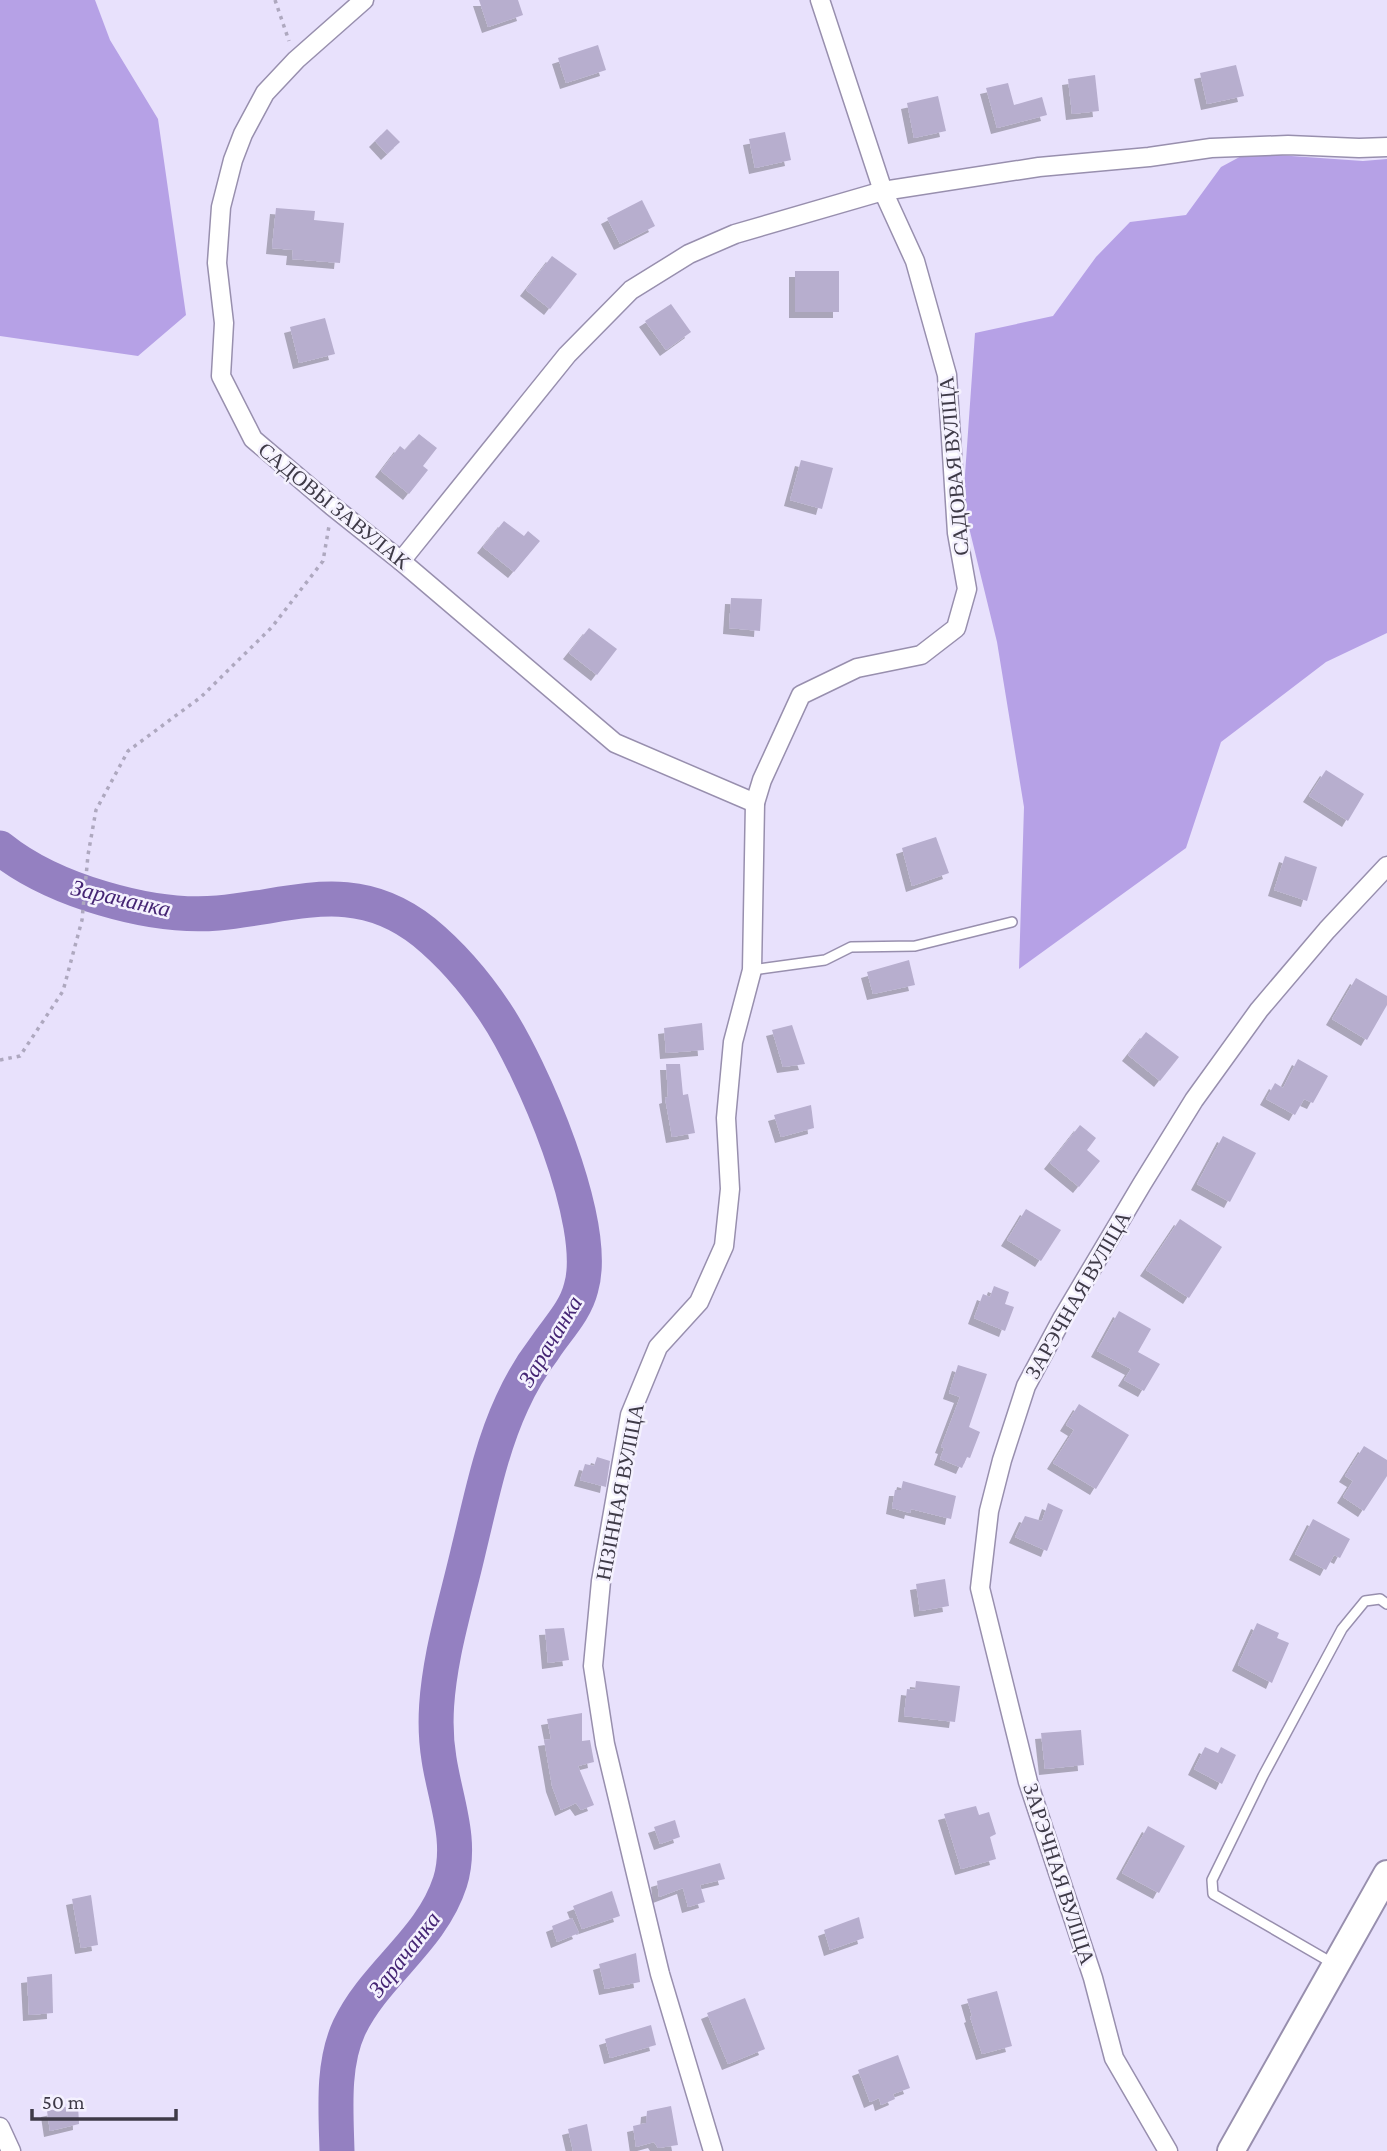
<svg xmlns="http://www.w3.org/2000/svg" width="1387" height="2151" viewBox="0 0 1387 2151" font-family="'Crimson Pro',serif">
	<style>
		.forest { fill: #b6a1e6 }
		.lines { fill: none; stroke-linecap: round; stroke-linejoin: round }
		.river { stroke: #9480c1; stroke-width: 35 }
		.building { fill: #b7aece; filter: url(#shadow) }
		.lane-casing { stroke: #988fae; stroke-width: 12 }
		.street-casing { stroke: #988fae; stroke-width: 21 }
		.secondary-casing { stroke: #988fae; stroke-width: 30 }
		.path { stroke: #aea8bf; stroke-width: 3.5; stroke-dasharray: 3.5 5; stroke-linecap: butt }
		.lane { stroke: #fff; stroke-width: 9 }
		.street { stroke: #fff; stroke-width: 18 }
		.secondary { stroke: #fff; stroke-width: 26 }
		.labels { text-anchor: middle; stroke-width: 5; stroke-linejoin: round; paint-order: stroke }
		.street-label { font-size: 21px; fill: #3e3a47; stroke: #f4f1fe }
		.water-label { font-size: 23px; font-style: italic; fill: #452574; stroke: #f4f1fe }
	</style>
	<defs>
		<filter id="shadow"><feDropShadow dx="-6" dy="6" stdDeviation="0" flood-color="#0004"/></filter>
	</defs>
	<rect width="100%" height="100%" fill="#e8e1fc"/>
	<g class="forest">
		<polygon points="0,0 95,0 110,40 158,119 186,315 138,356 0,336"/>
		<polygon points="1247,153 1363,161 1387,159 1387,633 1326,662 1221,742 1186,848 1019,969 1024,807 997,642 963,503 975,333 1053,316 1096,257 1130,222 1186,215 1221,167"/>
	</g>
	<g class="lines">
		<path class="river" d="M0,848C52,890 151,919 218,913C295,906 355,877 424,932C452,955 475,982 495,1012C532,1067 600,1224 581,1288C575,1312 557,1329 544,1349C531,1366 521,1383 512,1403C491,1448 481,1499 469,1548C461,1583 451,1617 444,1652C437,1688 433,1723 439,1759C445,1799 463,1841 450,1882C431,1941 375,1973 349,2028C332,2065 336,2111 337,2151"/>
	</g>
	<g class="building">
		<polygon points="479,0 518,0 523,15 488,27"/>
		<polygon points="598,45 606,70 566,83 558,58"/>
		<polygon points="1236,65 1244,96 1207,104 1200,73"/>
		<polygon points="1095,75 1099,111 1072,114 1068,79"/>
		<polygon points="1008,83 1014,105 1042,97 1047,115 997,128 986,88"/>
		<polygon points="938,96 946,131 914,138 907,103"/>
		<polygon points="387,129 400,142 387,154 375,141"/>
		<polygon points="785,132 791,160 755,168 749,139"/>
		<polygon points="642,200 655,226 620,244 607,218"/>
		<polygon points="276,208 315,211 314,220 344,223 340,263 292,259 293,250 272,248"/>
		<polygon points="552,256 577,274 550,309 526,290"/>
		<rect x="795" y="271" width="44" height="41"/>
		<polygon points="671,304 691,332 666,350 645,321"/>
		<polygon points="325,318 335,354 299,363 290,327"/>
		<polygon points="419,434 437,448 423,466 428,470 409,494 381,471 400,446 405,450"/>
		<polygon points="801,460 833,468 822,509 790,500"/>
		<polygon points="504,521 524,536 528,531 540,541 514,572 483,547"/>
		<polygon points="731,598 762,599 760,631 729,628"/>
		<polygon points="589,628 617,649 597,675 569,653"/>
		<polygon points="1326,770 1364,794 1348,821 1309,796"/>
		<polygon points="936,837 949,873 912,886 902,848"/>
		<polygon points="1285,856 1317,867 1307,901 1274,890"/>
		<polygon points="909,960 915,985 873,994 867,972"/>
		<polygon points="1356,978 1387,996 1387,1005 1367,1040 1332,1019"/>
		<polygon points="702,1023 704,1050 666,1053 664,1028"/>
		<polygon points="792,1025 805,1064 783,1067 772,1030"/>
		<polygon points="1146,1032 1179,1057 1160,1081 1128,1055"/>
		<polygon points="1298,1059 1328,1076 1313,1103 1304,1099 1295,1115 1266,1099 1275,1083 1283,1088"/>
		<polygon points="666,1064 680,1064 683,1095 688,1094 695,1133 672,1137 665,1098 668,1097"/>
		<polygon points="811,1105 814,1128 781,1137 774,1115"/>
		<polygon points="1080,1125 1096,1138 1087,1150 1100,1161 1079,1187 1050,1163"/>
		<polygon points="1223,1136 1256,1153 1230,1202 1197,1184"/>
		<polygon points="1026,1209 1061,1230 1041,1261 1007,1240"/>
		<polygon points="1180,1219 1222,1247 1189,1298 1146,1270"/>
		<polygon points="994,1286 1009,1292 1005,1304 1014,1307 1005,1331 974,1318 983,1294 990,1297"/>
		<polygon points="1119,1311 1151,1329 1138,1352 1160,1364 1144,1391 1124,1380 1131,1369 1097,1351"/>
		<polygon points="958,1365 987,1374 969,1427 980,1432 970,1458 967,1457 962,1468 940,1459 944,1448 941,1447 960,1397 949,1393"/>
		<polygon points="1079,1404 1129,1435 1096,1489 1053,1463 1074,1430 1066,1425"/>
		<polygon points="1364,1446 1387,1460 1387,1476 1364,1511 1343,1497 1353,1481 1345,1476"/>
		<polygon points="597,1457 610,1461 606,1487 580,1480 585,1464 594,1466"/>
		<polygon points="903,1481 956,1496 951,1519 911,1509 910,1513 892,1508 895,1490 901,1490"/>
		<polygon points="1048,1503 1063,1510 1047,1551 1015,1537 1025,1516 1042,1521"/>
		<polygon points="1313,1519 1350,1539 1340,1558 1334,1555 1326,1570 1295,1554"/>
		<polygon points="945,1579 949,1606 920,1611 916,1584"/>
		<polygon points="1257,1623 1279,1633 1277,1638 1289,1643 1272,1683 1238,1665"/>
		<polygon points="564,1628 569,1660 548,1663 545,1629"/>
		<polygon points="916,1681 960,1686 955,1722 904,1716 907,1689 915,1690"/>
		<polygon points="582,1713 582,1741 590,1740 594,1762 578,1766 594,1805 581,1810 576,1803 561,1810 552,1786 544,1740 551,1739 547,1719"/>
		<polygon points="1081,1730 1084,1765 1045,1769 1041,1733"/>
		<polygon points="1205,1747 1218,1753 1221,1747 1236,1755 1222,1784 1194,1769"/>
		<polygon points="976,1806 979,1815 989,1812 996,1834 990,1837 996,1859 961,1869 944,1814"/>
		<polygon points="675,1820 680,1837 660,1844 654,1827"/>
		<polygon points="1148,1826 1185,1846 1159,1893 1122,1873"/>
		<polygon points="720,1863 725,1879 700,1885 705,1902 688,1907 683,1888 659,1897 657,1881"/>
		<polygon points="612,1891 620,1916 582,1929 573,1906"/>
		<polygon points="91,1895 98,1945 81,1948 72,1899"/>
		<polygon points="859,1917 864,1938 830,1950 824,1930"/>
		<polygon points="572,1918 579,1933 557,1942 552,1926"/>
		<polygon points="636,1953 640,1982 605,1989 599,1964"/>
		<polygon points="52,1974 53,2013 29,2015 27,1977"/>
		<polygon points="997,1991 1012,2046 982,2054 970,2017 972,2016 967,1999"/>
		<polygon points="745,1998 765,2049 728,2064 707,2013"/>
		<polygon points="651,2025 656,2045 610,2058 605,2039"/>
		<polygon points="898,2055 910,2088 893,2094 895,2099 881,2105 879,2098 870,2102 858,2070"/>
		<polygon points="78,2104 79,2124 50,2131 47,2111"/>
		<polygon points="671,2106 678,2145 658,2148 654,2142 636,2147 633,2126 646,2123 647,2111"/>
		<polygon points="587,2124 592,2151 573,2151 568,2129"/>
	</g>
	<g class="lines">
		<g class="lane-casing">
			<g id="lane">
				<polyline points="752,970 825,960 851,947 915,946 1012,922"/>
				<polyline points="1334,1964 1213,1894 1212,1880 1263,1776 1342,1629 1365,1601 1380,1599 1387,1604"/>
			</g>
		</g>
		<g class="street-casing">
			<g id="street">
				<polyline points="364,0 296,60 265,93 243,134 233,160 221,207 217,263 224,323 221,376 253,439 332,506 401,561 615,743 755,803"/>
				<polyline points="401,561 567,355 631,290 689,254 735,234 883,191 1039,167 1149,157 1211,148 1288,145 1359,148 1387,147"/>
				<polyline points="0,2127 11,2151"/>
				<polyline points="713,2151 660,1974 605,1744 593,1666 601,1581 630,1415 658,1347 699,1302 724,1246 730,1189 726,1118 733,1042 752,970 755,803 762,780 801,695 857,668 921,655 956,628 967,589 957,533 947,375 915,261 883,191 820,0"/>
				<polyline points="1168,2151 1114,2058 1093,1978 1028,1782 980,1588 989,1511 1002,1460 1026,1386 1063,1317 1142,1184 1194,1100 1259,1010 1327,930 1387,866"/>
			</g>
		</g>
		<g class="secondary-casing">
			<polyline id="secondary" points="1231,2151 1387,1874"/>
		</g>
		<g class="path">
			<polyline points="275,0 289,41"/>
			<polyline points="0,1060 20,1056 63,991 82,920 88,855 96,810 128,751 201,697 272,627 323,561 329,526"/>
		</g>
		<use href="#lane" class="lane"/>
		<use href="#street" class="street"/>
		<use href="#secondary" class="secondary"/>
	</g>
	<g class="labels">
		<g class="street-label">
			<text transform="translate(954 466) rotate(-95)" y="7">САДОВАЯ ВУЛІЦА</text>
			<text transform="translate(334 506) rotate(39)" y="7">САДОВЫ ЗАВУЛАК</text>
			<text transform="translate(1078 1295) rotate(-60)" y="7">ЗАРЭЧНАЯ ВУЛІЦА</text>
			<text transform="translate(620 1492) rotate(-79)" y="7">НІЗІННАЯ ВУЛІЦА</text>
			<text transform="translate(1059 1874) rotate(72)" y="7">ЗАРЭЧНАЯ ВУЛІЦА</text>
		</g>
		<g class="water-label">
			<text transform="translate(121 898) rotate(13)" y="8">Зарачанка</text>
			<text transform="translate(550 1341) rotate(-59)" y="8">Зарачанка</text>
			<text transform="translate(404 1954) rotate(-52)" y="8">Зарачанка</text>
		</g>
	</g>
	<path d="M32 2109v10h144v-10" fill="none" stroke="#3e3a47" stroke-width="3.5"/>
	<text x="42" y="2109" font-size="21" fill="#3e3a47" stroke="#f4f1fe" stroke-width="5" paint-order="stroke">50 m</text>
</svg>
